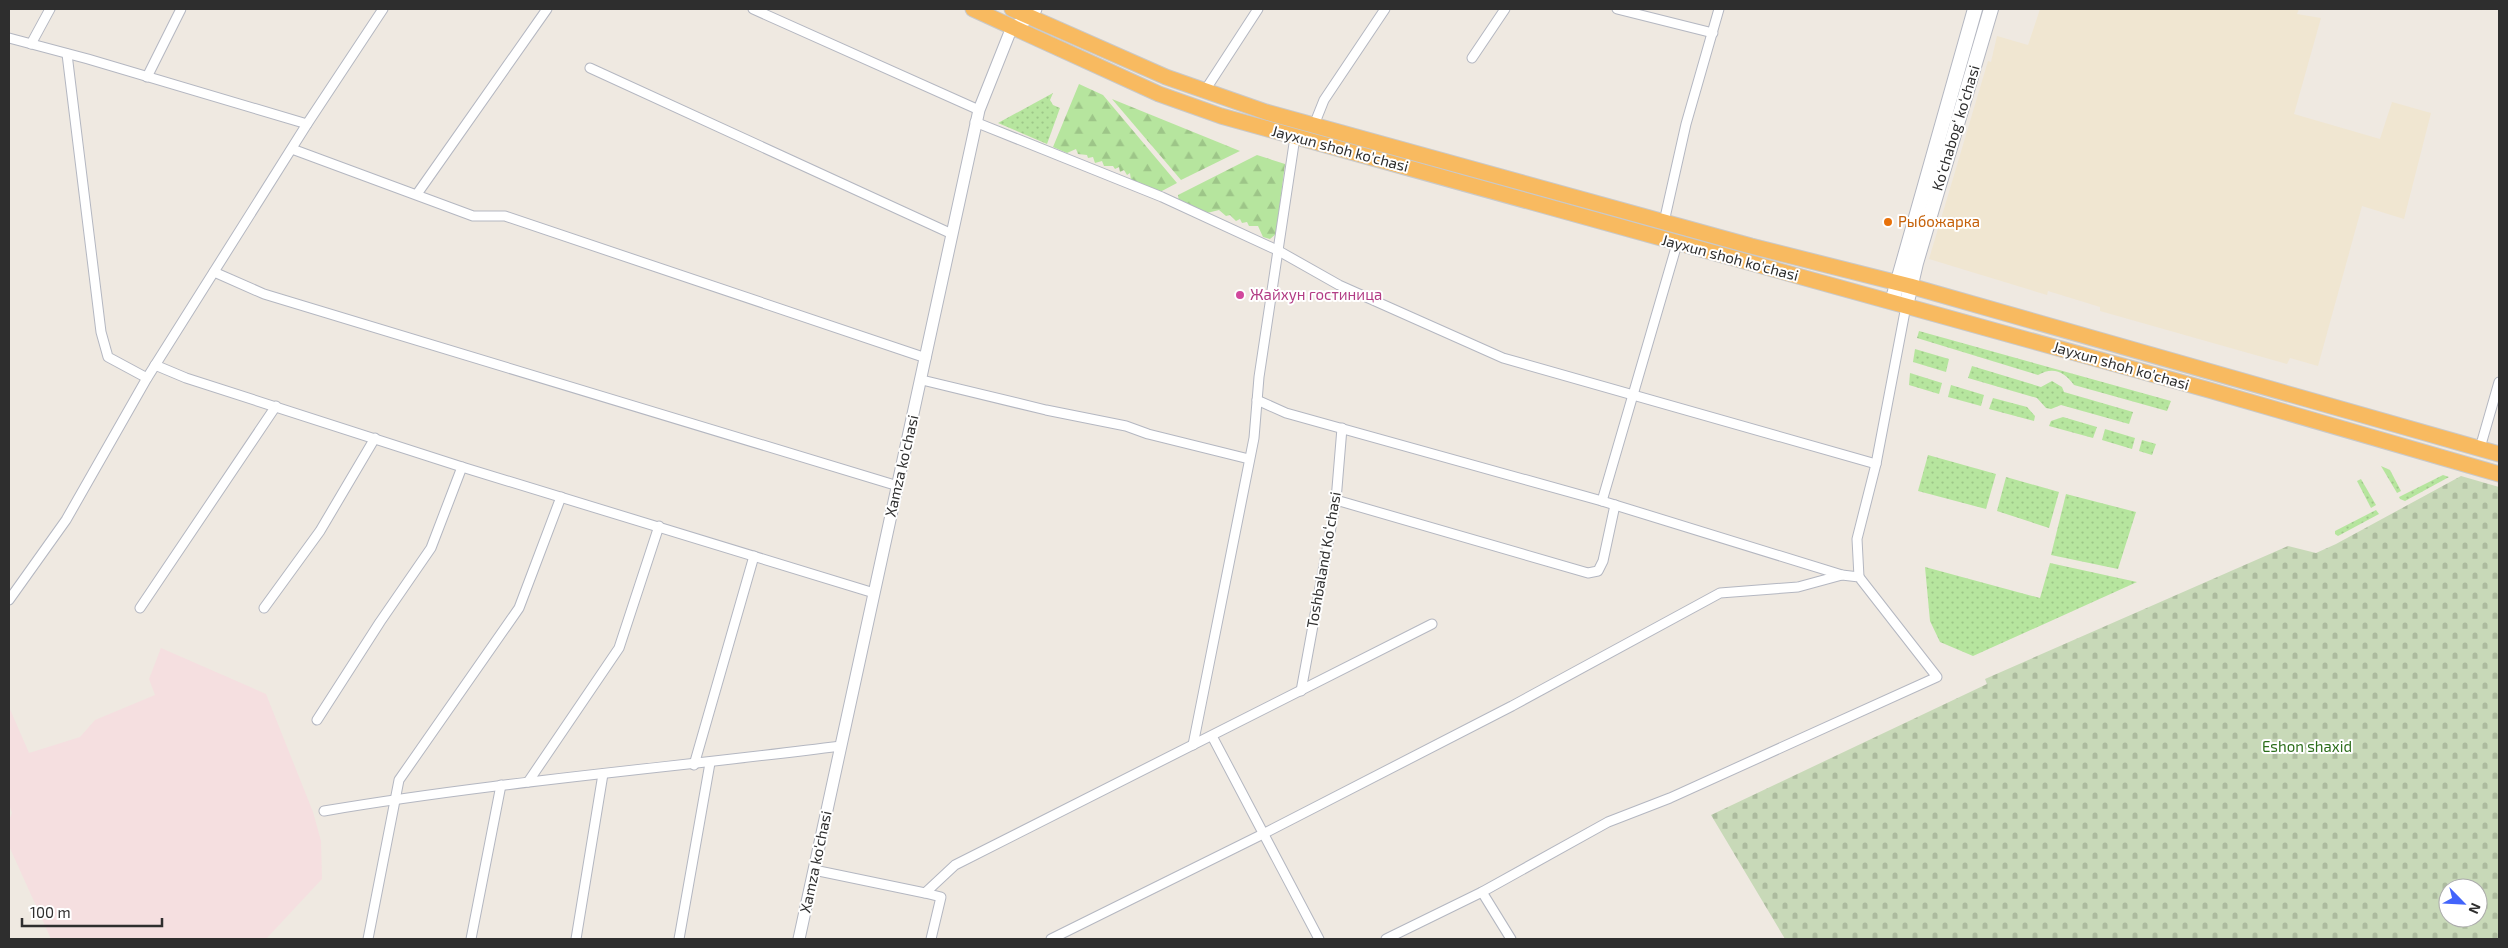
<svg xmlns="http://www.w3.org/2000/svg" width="2508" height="948" viewBox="0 0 2508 948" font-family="'Exo 2',sans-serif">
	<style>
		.education { fill: #f0e6d1 }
		.medical { fill: #f5dfe0 }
		.grass { fill: url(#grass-dots) }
		.forest { fill: url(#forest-firs) }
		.cemetery { fill: url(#cemetery-stones); fill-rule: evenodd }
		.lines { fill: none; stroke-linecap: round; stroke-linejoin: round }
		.minor-casing { stroke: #b4b7c1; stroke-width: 11 }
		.tertiary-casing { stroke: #b4b7c1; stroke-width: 13 }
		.secondary-casing { stroke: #b4b7c1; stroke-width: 16 }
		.trunk-casing { stroke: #c9c9c9; stroke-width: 17 }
		.minor { stroke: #fff; stroke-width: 9 }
		.tertiary { stroke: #fff; stroke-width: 11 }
		.secondary { stroke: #fff; stroke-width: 14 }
		.trunk { stroke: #f8ba60; stroke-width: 15 }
		.food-dot { fill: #e8710a; stroke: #fff; stroke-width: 2 }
		.hotel-dot { fill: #d1479c; stroke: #fff; stroke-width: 2 }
		.labels { text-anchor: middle; stroke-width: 4; stroke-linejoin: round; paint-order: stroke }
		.street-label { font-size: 15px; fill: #2e2e2e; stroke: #fff }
		.food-label { font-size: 15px; fill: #c56008; stroke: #fff; text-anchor: start }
		.hotel-label { font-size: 15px; fill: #b23c85; stroke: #fff; text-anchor: start }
		.park-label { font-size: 15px; fill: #2c6e1b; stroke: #fff }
	</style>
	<defs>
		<pattern id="grass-dots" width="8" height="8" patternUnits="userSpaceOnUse" patternTransform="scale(1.25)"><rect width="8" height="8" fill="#b6e59e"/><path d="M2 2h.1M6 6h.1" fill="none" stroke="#9dc588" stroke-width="1.8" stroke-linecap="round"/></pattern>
		<pattern id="forest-firs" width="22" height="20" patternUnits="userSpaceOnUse" patternTransform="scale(1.25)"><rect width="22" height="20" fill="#b6e59e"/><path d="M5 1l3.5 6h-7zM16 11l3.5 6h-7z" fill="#9dc588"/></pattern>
		<pattern id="cemetery-stones" width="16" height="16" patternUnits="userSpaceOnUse" patternTransform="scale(1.25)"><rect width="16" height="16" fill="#c8d9b8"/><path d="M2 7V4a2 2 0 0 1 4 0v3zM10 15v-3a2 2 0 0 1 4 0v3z" fill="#acbb9e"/></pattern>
	</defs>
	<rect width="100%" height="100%" fill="#efe9e1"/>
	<polygon class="education" points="2040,9 2299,9 2297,14 2321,18 2294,114 2380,139 2392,102 2431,113 2404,219 2362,206 2318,366 2290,358 2287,364 2100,311 2100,307 2048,291 2047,295 1929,259 1988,61 1991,62 1997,36 2028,45"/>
	<polygon class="medical" points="161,648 266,694 313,812 321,841 322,879 266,939 51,939 9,846 9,820 12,813 9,804 9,707 29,753 80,737 95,720 155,695 149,679"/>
	<g class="grass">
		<polygon points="1053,93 1050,100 1053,105 1060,108 1047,144 998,123"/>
		<path d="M1919,331L2171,401L2167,411L2074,385C2065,372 2053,366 2038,375L1917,338Z"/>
		<polygon points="1915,349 1949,359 1946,372 1913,362"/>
		<polygon points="1972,366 2041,387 2052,381 2062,387 2064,392 2133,412 2129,424 2061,405 2051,409 2046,408 2037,398 1968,378"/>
		<polygon points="1910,373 1942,383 1939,394 1909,385"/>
		<polygon points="1951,385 1984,395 1981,406 1948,397"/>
		<polygon points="1993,398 2027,407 2035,416 2034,421 1989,409"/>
		<polygon points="2063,417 2097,427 2093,438 2049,426 2051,421"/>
		<polygon points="2105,429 2135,438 2132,449 2102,440"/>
		<polygon points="2142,440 2156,444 2152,455 2139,451"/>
		<polygon points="1928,455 1996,474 1986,509 1918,491"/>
		<polygon points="2381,466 2390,470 2401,491 2397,493"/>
		<polygon points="2443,475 2449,477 2405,501 2400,499 2399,497"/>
		<polygon points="2006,477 2059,492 2049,528 1997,511"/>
		<polygon points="2361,479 2376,505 2371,508 2357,481"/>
		<polygon points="2066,494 2136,512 2118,569 2051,555"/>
		<polygon points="2376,510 2379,514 2338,536 2335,534 2335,531"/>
		<polygon points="2050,563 2137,582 1973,656 1940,642 1930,621 1925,567 2040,598"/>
	</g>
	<g class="forest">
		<polygon points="1079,84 1103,95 1177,183 1160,192 1131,180 1130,173 1127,175 1124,170 1120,172 1119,167 1115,169 1113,166 1104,166 1102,161 1095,163 1093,157 1088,158 1087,155 1078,154 1076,149 1067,153 1053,147"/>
		<polygon points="1112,99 1240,151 1181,180"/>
		<polygon points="1257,155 1285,164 1276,234 1270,239 1263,237 1258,226 1249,226 1247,222 1242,223 1240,219 1236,221 1230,215 1226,216 1219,210 1207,213 1179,202 1178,195"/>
	</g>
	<path class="cemetery" d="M2461,476L2499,487V939H1785L1711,815L1987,684L1985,679L2288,546L2316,553L2336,544ZM2448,888H2478V918H2448Z"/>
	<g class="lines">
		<g class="minor-casing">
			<g id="minor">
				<polyline points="753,9 979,110"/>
				<polyline points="1617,9 1713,33"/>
				<polyline points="9,38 88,59 307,124"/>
				<polyline points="31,44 50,9"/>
				<polyline points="67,54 101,332 108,357 147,378"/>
				<polyline points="1472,58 1505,9"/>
				<polyline points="590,68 952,234"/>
				<polyline points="147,77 181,9"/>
				<polyline points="1204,92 1258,9"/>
				<polyline points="975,122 1162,197 1277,250 1339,285 1503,358 1876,464"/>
				<polyline points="1314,125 1324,100 1385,9"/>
				<polyline points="292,149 473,216 505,216 926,358"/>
				<polyline points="417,194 547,9"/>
				<polyline points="1664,222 1686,124 1719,9"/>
				<polyline points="214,272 264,294 898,486"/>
				<polyline points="155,365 186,378 462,467 874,593"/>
				<polyline points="922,380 1046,410 1126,426 1148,434 1249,459"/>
				<polyline points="1257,400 1286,413 1602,501 1842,575 1859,577 1937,677 1670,798 1608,822 1482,892 1386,939"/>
				<polyline points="2480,448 2499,382"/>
				<polyline points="1336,500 1588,573 1598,571 1603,561 1615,505"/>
				<polyline points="1602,501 1677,244"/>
				<polyline points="1859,577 1857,539 1876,464 1906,306"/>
				<polyline points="9,600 66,520 147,378 307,124 383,9"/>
				<polyline points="140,608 276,406"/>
				<polyline points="264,608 320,531 375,438"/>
				<polyline points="1301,691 1336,500 1342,428"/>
				<polyline points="317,720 380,622 431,548 462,467"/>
				<polyline points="1212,736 1319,939"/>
				<polyline points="1193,745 1254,438 1259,377 1295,137"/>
				<polyline points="694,765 754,556"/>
				<polyline points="528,782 619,648 659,526"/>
				<path d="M324,811C495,782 669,768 841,746"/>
				<polyline points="814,870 925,893 955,865 1432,624"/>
				<polyline points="1482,892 1511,939"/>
				<polyline points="925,893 941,897 931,939"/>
				<polyline points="368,939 399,780 519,608 561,497"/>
				<polyline points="471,939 501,785"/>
				<polyline points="576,939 603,774"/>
				<polyline points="679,939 710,763"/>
				<polyline points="1051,939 1263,834 1512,706 1720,593 1798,587 1842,575"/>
			</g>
		</g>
		<g class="tertiary-casing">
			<polyline id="tertiary" points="799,939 979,110 1012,27 1031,18 1036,9"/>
		</g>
		<g class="secondary-casing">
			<g id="secondary">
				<polyline points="1892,302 1975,9"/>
				<polyline points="1906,306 1916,263 1991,9"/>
			</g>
		</g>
		<g class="trunk-casing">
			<g id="trunk">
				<polyline points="973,9 1159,94 1221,116 2209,390 2499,474"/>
				<polyline points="1012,9 1166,77 1266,112 1751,246 1910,286 2499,454"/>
			</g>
		</g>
		<use href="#minor" class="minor"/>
		<use href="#tertiary" class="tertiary"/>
		<use href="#secondary" class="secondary"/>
		<use href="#trunk" class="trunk"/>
	</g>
	<circle class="food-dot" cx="1888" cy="222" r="5"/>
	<circle class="hotel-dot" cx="1240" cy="295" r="5"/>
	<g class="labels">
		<g class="street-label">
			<text transform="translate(1956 128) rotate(-73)" y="5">Ko‘chabog‘ ko‘chasi</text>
			<text transform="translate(1340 149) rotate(15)" y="5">Jayxun shoh ko'chasi</text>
			<text transform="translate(1730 258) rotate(15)" y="5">Jayxun shoh ko'chasi</text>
			<text transform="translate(2121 366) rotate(16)" y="5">Jayxun shoh ko'chasi</text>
			<text transform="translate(902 466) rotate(-77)" y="5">Xamza ko'chasi</text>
			<text transform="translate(1324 560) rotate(-80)" y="5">Toshbaland Koʻchasi</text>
			<text transform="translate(816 862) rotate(-78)" y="5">Xamza ko'chasi</text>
		</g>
		<g class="food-label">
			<text x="1898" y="227">Рыбожарка</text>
		</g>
		<g class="hotel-label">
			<text x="1250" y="300">Жайхун гостиница</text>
		</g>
		<g class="park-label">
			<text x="2307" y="752">Eshon shaxid</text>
		</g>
	</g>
	<rect width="2508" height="948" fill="none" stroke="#2e2e2e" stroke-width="20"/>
	<g transform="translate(2463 903) rotate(114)"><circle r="24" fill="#ffffff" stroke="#ababab"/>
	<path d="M0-4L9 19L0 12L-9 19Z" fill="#4264fb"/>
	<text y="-8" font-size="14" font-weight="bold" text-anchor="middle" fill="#2e2e2e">N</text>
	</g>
	<path d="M22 918v8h140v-8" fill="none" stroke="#2e2e2e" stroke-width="2.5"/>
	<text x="30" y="918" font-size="15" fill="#2e2e2e" stroke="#ffffff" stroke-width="4" paint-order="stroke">100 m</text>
</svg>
